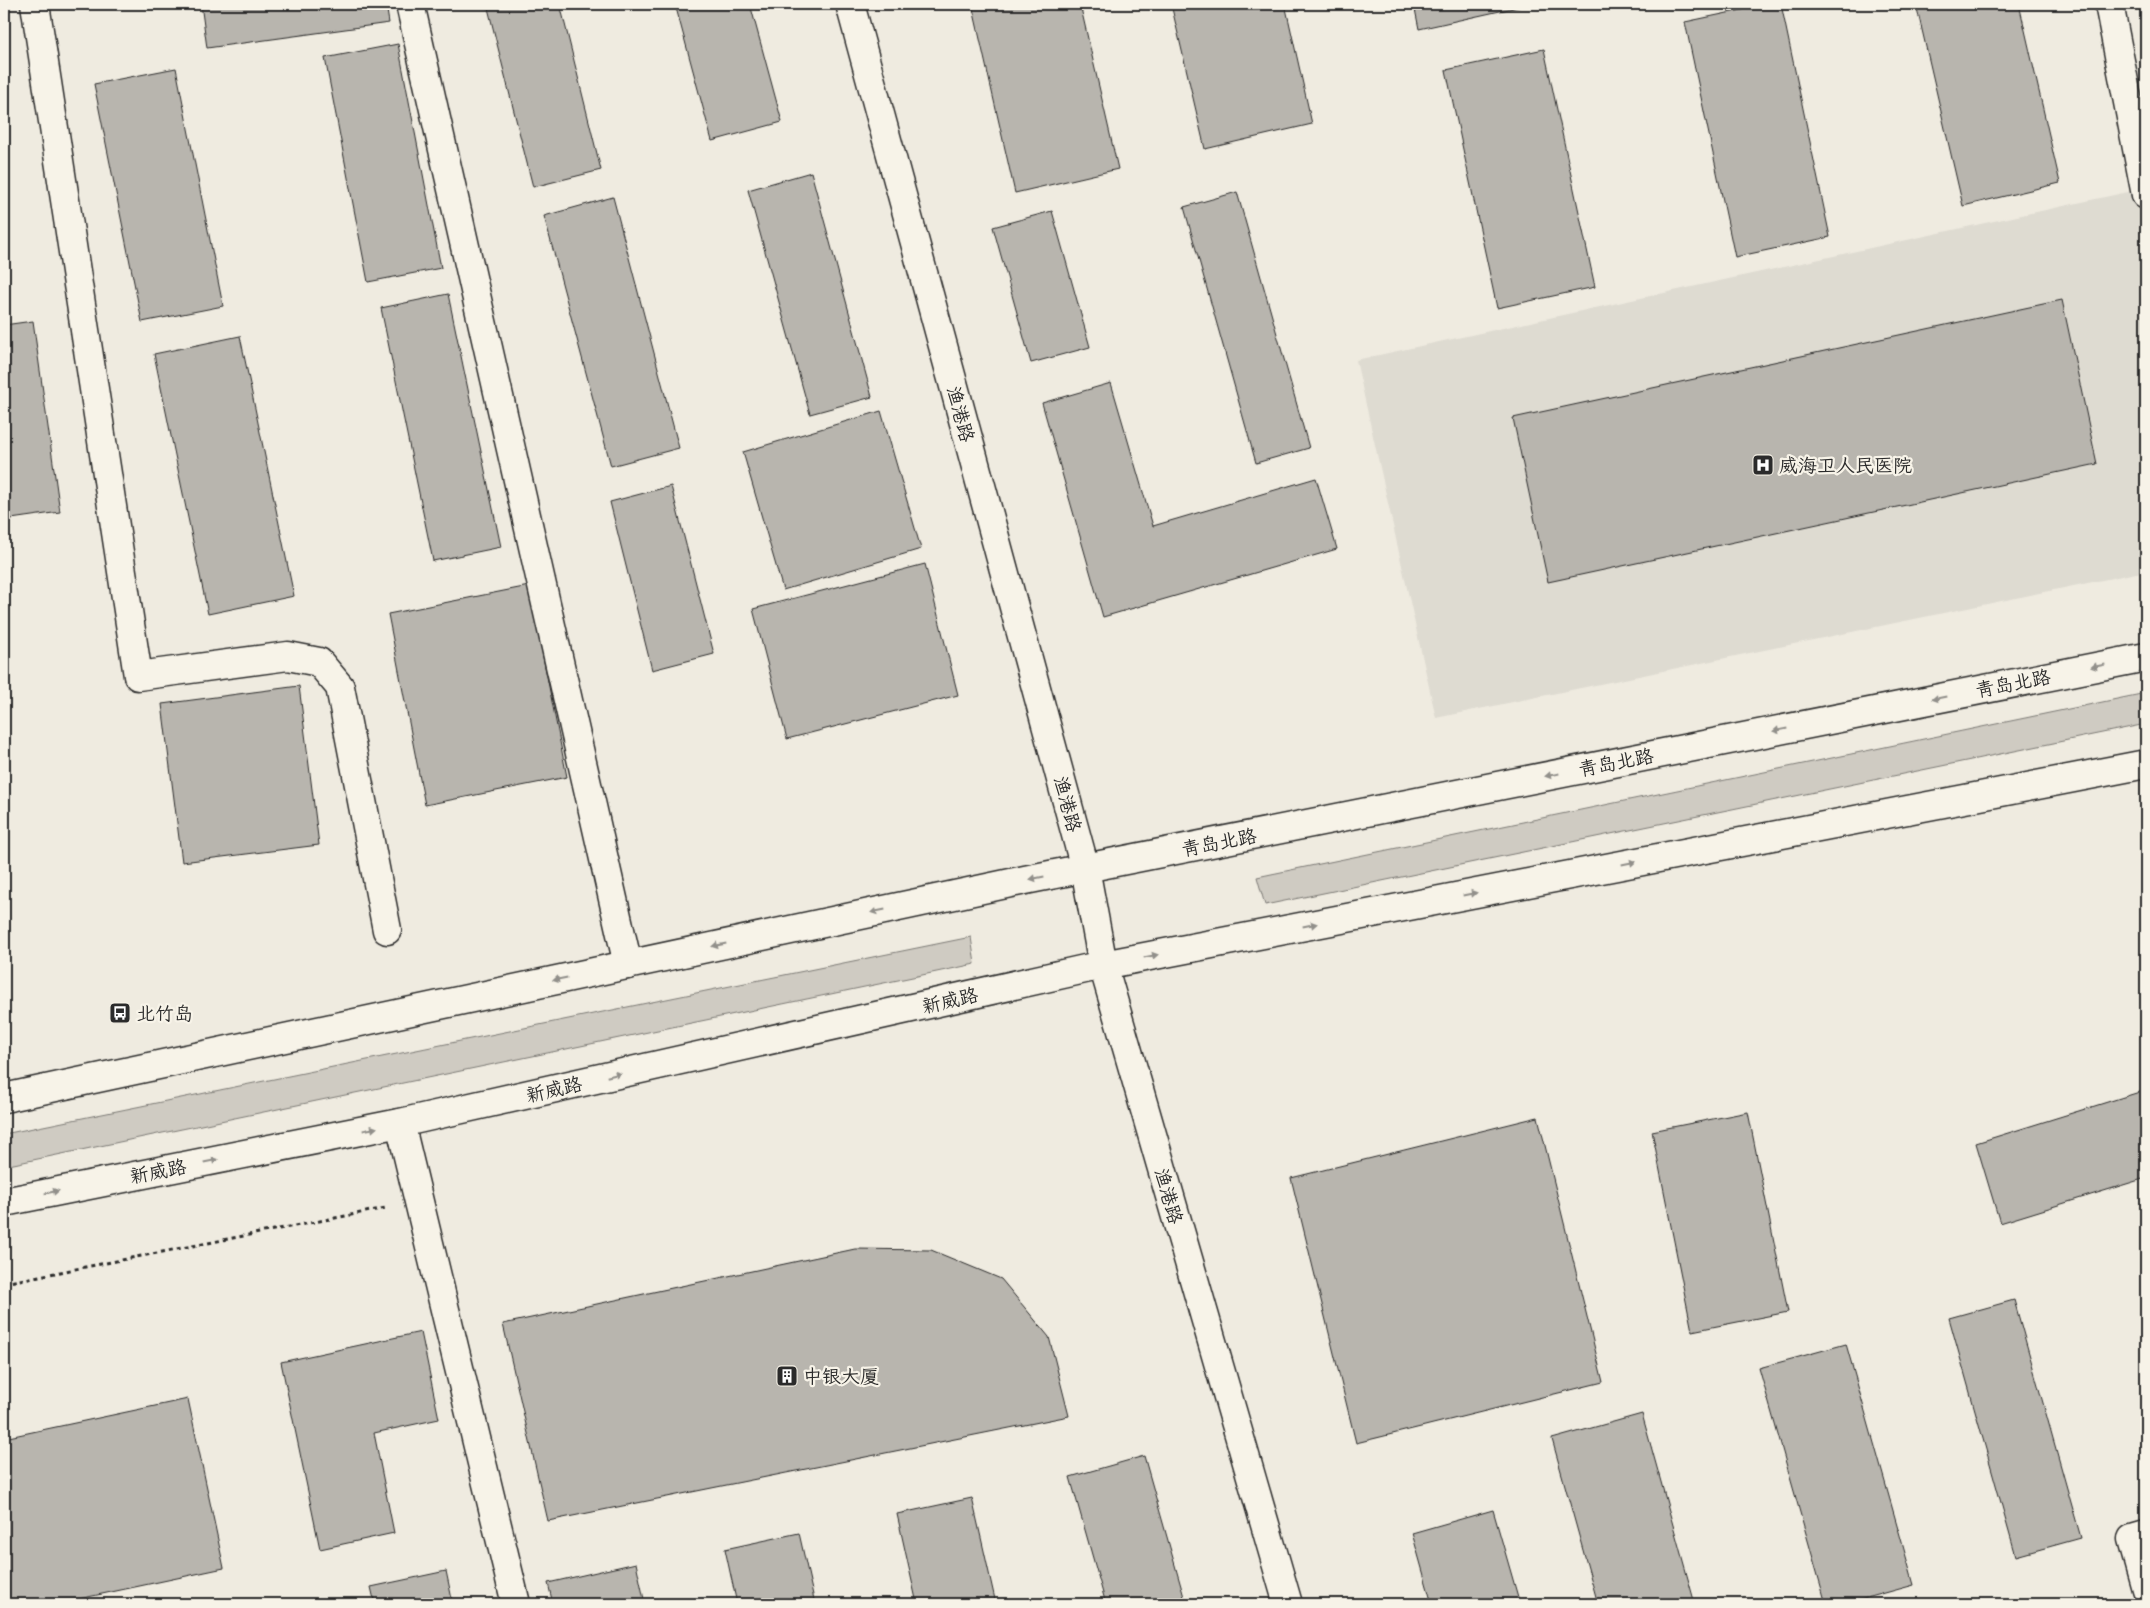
<svg xmlns="http://www.w3.org/2000/svg" width="2150" height="1608" viewBox="0 0 2150 1608" font-family="Mynerve,'LXGW WenKai TC',sans-serif">
	<style>
		.built { fill: #dedbd1 }
		.green { fill: #cfcbc2; stroke: #7d7b76 }
		.building { fill: #b8b5ae; stroke: #2b2b2b }
		.lines { fill: none; stroke-linecap: round; stroke-linejoin: round }
		.minor-casing { stroke: #2b2b2b; stroke-width: 31 }
		.major-casing { stroke: #2b2b2b; stroke-width: 31 }
		.path { stroke: #2b2b2b; stroke-width: 3; stroke-dasharray: 4 4; stroke-linecap: butt }
		.minor { stroke: #f7f3e8; stroke-width: 28 }
		.major { stroke: #f7f3e8; stroke-width: 28 }
		.oneway { fill: #918f8a }
		.labels { text-anchor: middle; stroke-width: 4.5; stroke-linejoin: round; paint-order: stroke }
		.street-label { font-size: 19px; fill: #2b2b2b; stroke: #f7f3e8 }
		.poi-label { font-size: 19px; fill: #2b2b2b; stroke: #f7f3e8; text-anchor: start }
	</style>
	<rect width="100%" height="100%" fill="#efebe0"/>
	<filter id="ink" filterUnits="userSpaceOnUse"><feTurbulence type="fractalNoise" baseFrequency=".02" numOctaves="2"/><feDisplacementMap in="SourceGraphic" scale="10" xChannelSelector="R" yChannelSelector="G"/><feConvolveMatrix kernelMatrix="1 2 1 2 8 2 1 2 1" color-interpolation-filters="sRGB"/></filter>
	<g filter="url(#ink)">
		<polygon class="built" points="2146,188 2146,571 1436,718 1356,360"/>
		<g class="green">
			<polygon points="2146,693 2146,724 1265,905 1257,877"/>
			<polygon points="971,937 975,964 4,1166 4,1134"/>
		</g>
		<g class="building">
			<polygon points="201,4 386,4 389,23 207,48"/>
			<polygon points="487,4 560,4 601,170 533,187"/>
			<polygon points="675,4 750,4 782,122 712,141"/>
			<polygon points="972,4 1080,4 1118,169 1015,193"/>
			<polygon points="1171,4 1285,4 1312,124 1205,149"/>
			<polygon points="1414,4 1526,4 1527,5 1419,29"/>
			<polygon points="1770,4 1781,4 1830,237 1735,257 1685,22"/>
			<polygon points="1916,4 2019,4 2060,183 1963,206"/>
			<polygon points="398,44 441,268 368,282 325,58"/>
			<polygon points="1544,49 1595,287 1497,308 1446,70"/>
			<polygon points="176,68 223,306 142,322 94,84"/>
			<polygon points="811,172 872,397 810,414 748,190"/>
			<polygon points="1237,192 1309,448 1256,463 1184,207"/>
			<polygon points="613,197 679,448 611,466 544,216"/>
			<polygon points="1052,211 1090,347 1031,363 993,227"/>
			<polygon points="448,294 501,547 433,561 381,308"/>
			<polygon points="2062,300 2097,464 1548,582 1513,418"/>
			<polygon points="33,321 60,512 4,520 4,325"/>
			<polygon points="240,336 294,596 208,614 154,354"/>
			<polygon points="1111,383 1153,526 1316,478 1337,549 1103,617 1042,403"/>
			<polygon points="881,411 921,549 783,590 743,452"/>
			<polygon points="671,486 714,654 652,670 610,502"/>
			<polygon points="925,564 958,695 787,739 753,609"/>
			<polygon points="529,586 567,777 425,805 388,614"/>
			<polygon points="299,686 319,845 182,862 162,704"/>
			<polygon points="2146,1090 2146,1178 2000,1223 1976,1143"/>
			<polygon points="1748,1112 1788,1312 1692,1331 1652,1131"/>
			<polygon points="1538,1117 1603,1382 1356,1443 1291,1178"/>
			<polygon points="855,1249 931,1250 1001,1279 1049,1337 1069,1416 548,1521 503,1324"/>
			<polygon points="2014,1300 2081,1538 2016,1556 1949,1318"/>
			<polygon points="421,1332 439,1419 374,1433 394,1533 320,1549 281,1362"/>
			<polygon points="1846,1344 1914,1585 1845,1604 1826,1604 1759,1368"/>
			<polygon points="188,1399 224,1568 55,1604 4,1604 4,1438"/>
			<polygon points="1642,1414 1695,1604 1598,1604 1552,1439"/>
			<polygon points="1144,1456 1186,1604 1106,1604 1070,1477"/>
			<polygon points="972,1498 996,1604 917,1604 897,1514"/>
			<polygon points="1493,1510 1520,1604 1432,1604 1412,1533"/>
			<polygon points="799,1533 815,1604 737,1604 725,1549"/>
			<polygon points="636,1563 645,1604 553,1604 548,1583"/>
			<polygon points="446,1571 453,1604 375,1604 371,1587"/>
		</g>
		<g class="lines">
			<g class="minor-casing">
				<g id="minor">
					<polyline points="35,4 138,676 288,656 319,662 340,687 387,930"/>
					<polyline points="410,4 628,965"/>
					<polyline points="850,4 1085,868 1103,965 1288,1604"/>
					<polyline points="2109,4 2146,195"/>
					<polyline points="400,1123 516,1604"/>
					<polyline points="2146,1535 2132,1539 2146,1589"/>
				</g>
			</g>
			<g class="major-casing">
				<g id="major">
					<polyline points="4,1098 1025,880 2146,657"/>
					<polyline points="4,1202 400,1123 1103,965 2146,764"/>
				</g>
			</g>
			<polyline class="path" points="4,1283 386,1208"/>
			<use href="#minor" class="minor"/>
			<use href="#major" class="major"/>
		</g>
		<defs><path id="oneway-solid" d="M-6-.8H1V-3.2L6.5 0L1 3.2V.8H-6Z" transform="scale(1.25)"/></defs>
		<g class="oneway">
			<use href="#oneway-solid" transform="translate(2098 666) rotate(169)"/>
			<use href="#oneway-solid" transform="translate(1939 698) rotate(169)"/>
			<use href="#oneway-solid" transform="translate(1780 730) rotate(169)"/>
			<use href="#oneway-solid" transform="translate(1552 775) rotate(169)"/>
			<use href="#oneway-solid" transform="translate(1629 863) rotate(-11)"/>
			<use href="#oneway-solid" transform="translate(1037 878) rotate(169)"/>
			<use href="#oneway-solid" transform="translate(1470 894) rotate(-11)"/>
			<use href="#oneway-solid" transform="translate(878 911) rotate(168)"/>
			<use href="#oneway-solid" transform="translate(1310 925) rotate(-11)"/>
			<use href="#oneway-solid" transform="translate(719 945) rotate(168)"/>
			<use href="#oneway-solid" transform="translate(1151 956) rotate(-11)"/>
			<use href="#oneway-solid" transform="translate(560 979) rotate(168)"/>
			<use href="#oneway-solid" transform="translate(614 1075) rotate(-13)"/>
			<use href="#oneway-solid" transform="translate(370 1129) rotate(-11)"/>
			<use href="#oneway-solid" transform="translate(211 1161) rotate(-11)"/>
			<use href="#oneway-solid" transform="translate(52 1192) rotate(-11)"/>
		</g>
	</g>
	<defs>
		<g id="hospital-square" transform="scale(1.125)"><rect x="-9" y="-9" width="18" height="18" rx="4" fill="#2b2b2b" stroke="#f7f3e8"/><path d="M-5-5h3v3.5h4V-5h3V5h-3V1.5h-4V5h-3Z" fill="#fff"/></g>
		<g id="bus-square" transform="scale(1.125)"><rect x="-9" y="-9" width="18" height="18" rx="4" fill="#2b2b2b" stroke="#f7f3e8"/><path d="M-5-6H5V4H4V6H2V4H-2V6H-4V4H-5ZM-3.5-4V0h7V-4ZM-3.5 1.2v1.5H-2V1.2ZM2 1.2v1.5H3.5V1.2Z" fill="#fff"/></g>
		<g id="building-square" transform="scale(1.125)"><rect x="-9" y="-9" width="18" height="18" rx="4" fill="#2b2b2b" stroke="#f7f3e8"/><path d="M-4-6H4V6H1V3H-1V6H-4ZM-2.5-4.3h1.7v1.8h-1.7ZM.8-4.3h1.7v1.8H.8ZM-2.5-1h1.7V.8h-1.7ZM.8-1h1.7V.8H.8Z" fill="#fff"/></g>
	</defs>
	<g fill-rule="evenodd">
		<use href="#hospital-square" x="1763" y="465"/>
		<use href="#bus-square" x="120" y="1013"/>
		<use href="#building-square" x="787" y="1376"/>
	</g>
	<g class="labels">
		<g class="street-label">
			<text transform="translate(961 414) rotate(75)" y="7">渔港路</text>
			<text transform="translate(2013 683) rotate(-11)" y="7">青岛北路</text>
			<text transform="translate(1616 762) rotate(-11)" y="7">青岛北路</text>
			<text transform="translate(1068 804) rotate(75)" y="7">渔港路</text>
			<text transform="translate(1219 842) rotate(-11)" y="7">青岛北路</text>
			<text transform="translate(950 1000) rotate(-13)" y="7">新威路</text>
			<text transform="translate(554 1089) rotate(-13)" y="7">新威路</text>
			<text transform="translate(158 1171) rotate(-11)" y="7">新威路</text>
			<text transform="translate(1169 1196) rotate(74)" y="7">渔港路</text>
		</g>
		<g class="poi-label">
			<text x="1779" y="472">威海卫人民医院</text>
			<text x="136" y="1020">北竹岛</text>
			<text x="803" y="1383">中银大厦</text>
		</g>
	</g>
	<rect width="2150" height="1608" fill="none" stroke="#f7f3e8" stroke-width="20"/>
	<rect x="10" y="10" width="2130" height="1588" fill="none" stroke="#2b2b2b" stroke-width="2" filter="url(#ink)"/>
</svg>
